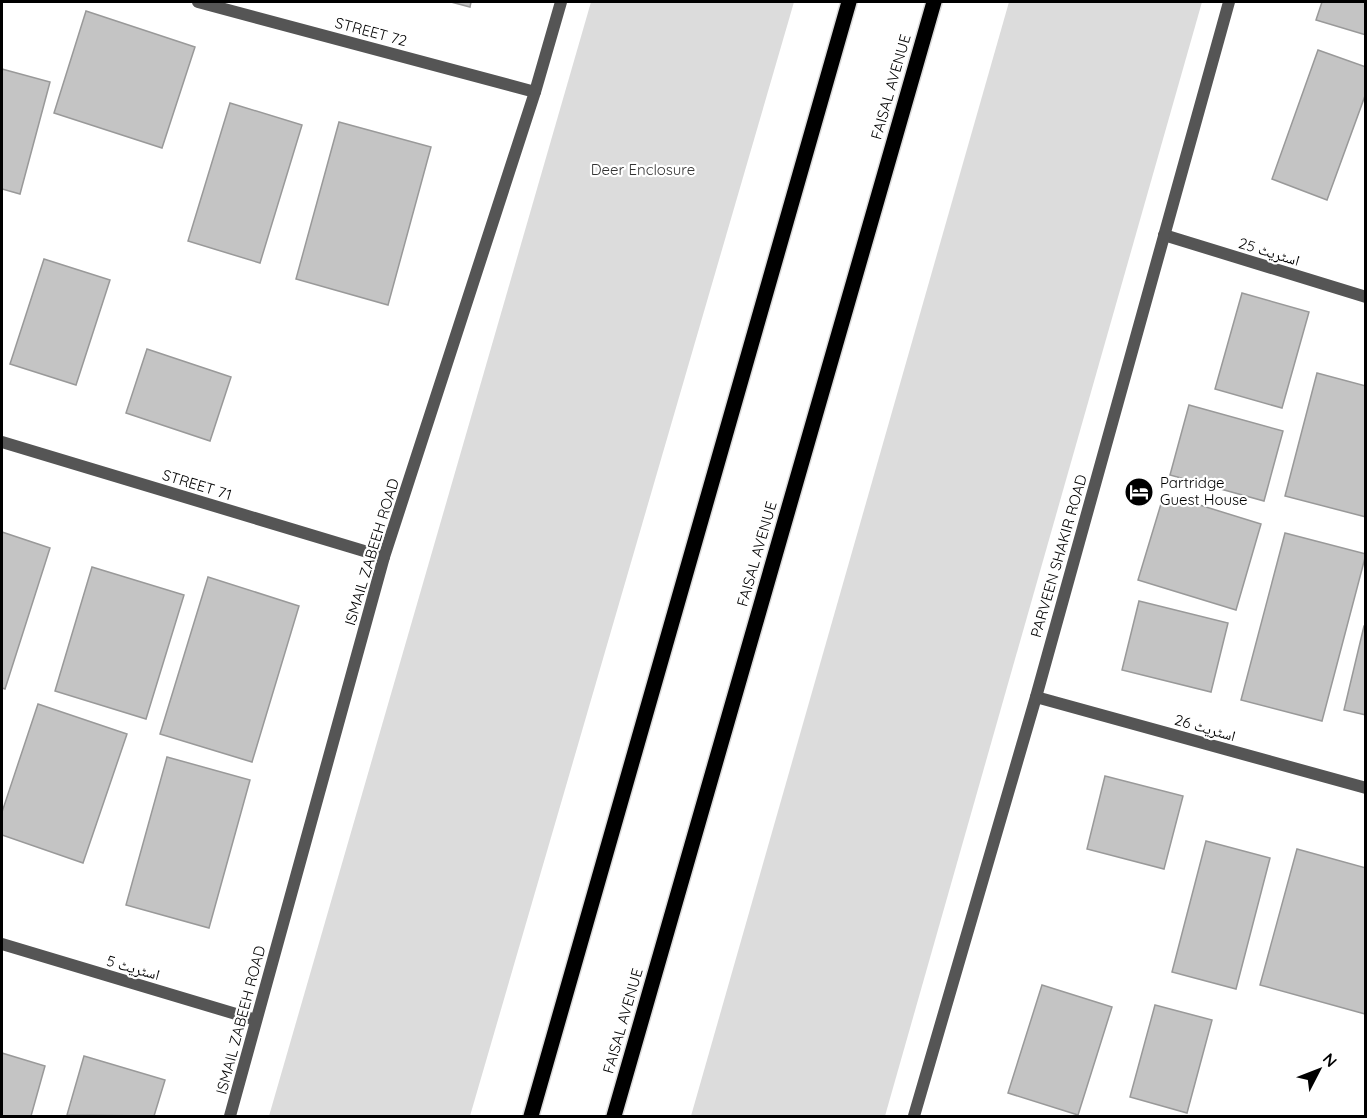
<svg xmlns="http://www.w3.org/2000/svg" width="1367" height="1118" viewBox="0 0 1367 1118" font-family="Quicksand,'Noto Naskh Arabic',sans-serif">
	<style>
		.green { fill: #dcdcdc }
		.building { fill: #c4c4c4; stroke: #999; stroke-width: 1.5 }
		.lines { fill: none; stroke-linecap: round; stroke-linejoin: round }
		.primary-casing { stroke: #dbdbdb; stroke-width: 18 }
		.minor { stroke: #555; stroke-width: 12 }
		.primary { stroke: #000; stroke-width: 15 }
		.labels { text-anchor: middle; stroke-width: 4.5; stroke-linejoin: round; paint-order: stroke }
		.street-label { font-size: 15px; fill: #000; stroke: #fff }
		.park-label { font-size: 15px; fill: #333; stroke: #fff }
		.poi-label { font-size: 15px; fill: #000; stroke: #fff; text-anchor: start }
	</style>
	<rect width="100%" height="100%" fill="#fff"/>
	<g class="green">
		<polygon points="591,2 794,2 470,1116 269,1116"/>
		<polygon points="1009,2 1202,2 885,1116 691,1116"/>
	</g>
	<g class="building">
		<polygon points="451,2 471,2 470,7"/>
		<polygon points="1322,2 1366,2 1366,35 1316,20"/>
		<polygon points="86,11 195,47 162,148 54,113"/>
		<polygon points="1318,50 1366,67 1366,93 1327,200 1272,179"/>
		<polygon points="2,69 50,82 20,194 2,189"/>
		<polygon points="230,103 302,125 260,263 188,241"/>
		<polygon points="339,122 431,147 388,305 296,279"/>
		<polygon points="44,259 110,280 76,385 10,364"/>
		<polygon points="1242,293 1309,312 1282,408 1215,389"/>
		<polygon points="147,349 231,377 210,441 126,413"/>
		<polygon points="1317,373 1366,386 1366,517 1285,496"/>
		<polygon points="1189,405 1283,431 1264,501 1170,475"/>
		<polygon points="1164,494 1261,524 1236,610 1138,580"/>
		<polygon points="2,532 50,548 5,689 2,688"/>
		<polygon points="1285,533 1366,554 1322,721 1241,700"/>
		<polygon points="92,567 184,595 146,719 55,691"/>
		<polygon points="208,577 299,606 252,762 160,734"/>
		<polygon points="1139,601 1228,623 1211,692 1122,670"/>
		<polygon points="1364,626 1366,626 1366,715 1344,710"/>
		<polygon points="38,704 127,734 83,863 2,835 2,812"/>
		<polygon points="167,757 250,780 209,928 126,905"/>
		<polygon points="1105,776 1183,796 1164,869 1087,849"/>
		<polygon points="1206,841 1270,858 1236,989 1172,972"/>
		<polygon points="1297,849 1366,868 1365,1014 1260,985"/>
		<polygon points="1042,985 1112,1007 1078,1115 1008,1093"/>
		<polygon points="1155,1005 1212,1020 1187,1113 1130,1097"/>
		<polygon points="2,1053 45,1066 31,1116 2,1116"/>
		<polygon points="84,1056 165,1080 154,1116 67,1115"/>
	</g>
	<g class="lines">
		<g class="primary-casing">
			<g id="primary">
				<polyline points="531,1116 849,2"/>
				<polyline points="614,1116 934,2"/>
			</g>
		</g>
		<g class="minor">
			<polyline points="198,2 535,92"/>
			<polyline points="1164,235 1366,297"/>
			<polyline points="2,442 384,557"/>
			<polyline points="1036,697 1366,788"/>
			<polyline points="2,944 256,1020"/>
			<polyline points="230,1116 384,557 535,92 561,2"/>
			<polyline points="914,1116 1036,697 1229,2"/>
		</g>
		<use href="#primary" class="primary"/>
	</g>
	<defs>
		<g id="hotel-disc" transform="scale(1.5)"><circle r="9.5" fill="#000" stroke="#fff"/><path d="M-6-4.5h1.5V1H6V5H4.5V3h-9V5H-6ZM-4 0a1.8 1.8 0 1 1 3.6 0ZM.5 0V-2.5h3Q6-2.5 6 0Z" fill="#fff"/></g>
	</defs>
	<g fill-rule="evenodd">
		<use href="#hotel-disc" x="1139" y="492"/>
	</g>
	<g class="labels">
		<g class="street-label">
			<text transform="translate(371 32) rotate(15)" y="5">STREET 72</text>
			<text transform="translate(891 87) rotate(-74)" y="5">FAISAL AVENUE</text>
			<text transform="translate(1269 252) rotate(17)" y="5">اسٹریٹ 25</text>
			<text transform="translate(197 485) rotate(17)" y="5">STREET 71</text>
			<text transform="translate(372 552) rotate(-73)" y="5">ISMAIL ZABEEH ROAD</text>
			<text transform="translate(757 554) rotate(-74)" y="5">FAISAL AVENUE</text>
			<text transform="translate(1059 556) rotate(-74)" y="5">PARVEEN SHAKIR ROAD</text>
			<text transform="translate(1205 728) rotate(16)" y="5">اسٹریٹ 26</text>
			<text transform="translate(133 968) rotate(16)" y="5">اسٹریٹ 5</text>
			<text transform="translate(241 1020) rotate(-75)" y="5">ISMAIL ZABEEH ROAD</text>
			<text transform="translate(623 1021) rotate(-74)" y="5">FAISAL AVENUE</text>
		</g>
		<g class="park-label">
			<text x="643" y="175">Deer Enclosure</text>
		</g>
		<g class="poi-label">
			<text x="1160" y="488">Partridge<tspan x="1160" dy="17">Guest House</tspan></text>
		</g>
	</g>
	<rect width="1367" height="1118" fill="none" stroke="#000000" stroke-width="6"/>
	<g transform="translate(1319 1070) rotate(48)" stroke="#ffffff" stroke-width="4.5" paint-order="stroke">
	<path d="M0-4.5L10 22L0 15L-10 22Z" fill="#000000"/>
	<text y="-9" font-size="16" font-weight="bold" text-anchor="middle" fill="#000000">N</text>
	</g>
</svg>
